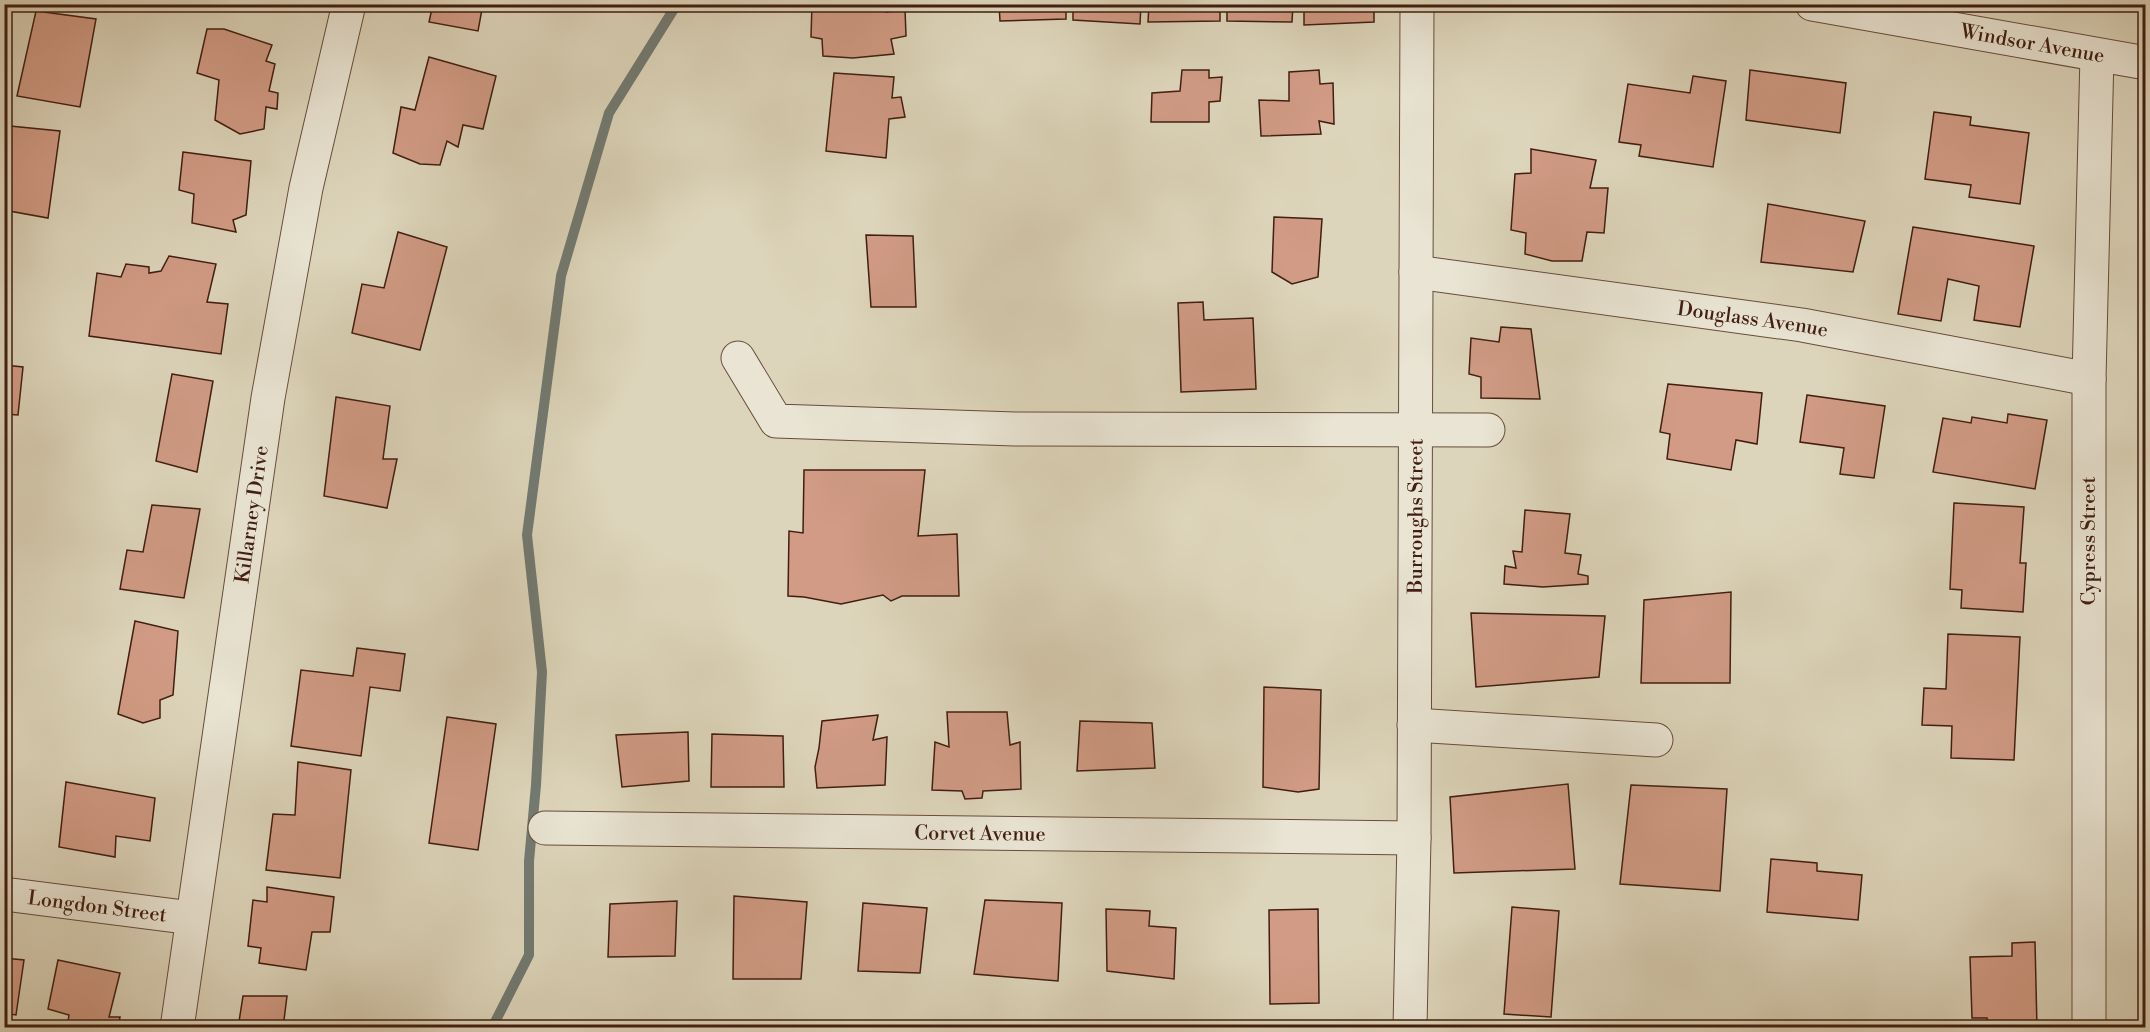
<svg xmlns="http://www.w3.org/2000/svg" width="2150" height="1032" viewBox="0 0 2150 1032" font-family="'Libre Bodoni',serif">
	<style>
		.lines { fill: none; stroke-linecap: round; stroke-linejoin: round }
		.stream { stroke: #727a72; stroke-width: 10 }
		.building { fill: #d19b85; stroke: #411e10; stroke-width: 1.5 }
		.minor-casing { stroke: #684c3b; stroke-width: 35 }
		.tertiary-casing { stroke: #684c3b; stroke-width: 35 }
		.minor { stroke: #e9e4d3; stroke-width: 33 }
		.tertiary { stroke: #e9e4d3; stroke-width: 33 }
		.labels { text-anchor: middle; stroke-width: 4.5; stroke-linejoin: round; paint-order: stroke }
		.street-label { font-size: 20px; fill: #411e10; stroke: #e9e4d3 }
	</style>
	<rect width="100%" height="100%" fill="#ddd5bb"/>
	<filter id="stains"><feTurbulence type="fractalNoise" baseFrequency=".00333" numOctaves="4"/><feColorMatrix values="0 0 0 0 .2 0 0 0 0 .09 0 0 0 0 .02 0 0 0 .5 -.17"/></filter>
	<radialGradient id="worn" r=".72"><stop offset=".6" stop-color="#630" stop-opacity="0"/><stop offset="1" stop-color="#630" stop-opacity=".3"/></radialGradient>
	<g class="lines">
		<polyline class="stream" points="492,1028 529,955 529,861 536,785 542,672 527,535 561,276 609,113 677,4"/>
	</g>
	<g class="building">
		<polygon points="433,4 483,4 478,31 429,22"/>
		<polygon points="812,4 886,4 886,12 905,9 906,36 891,39 894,54 853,58 823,56 822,39 811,37"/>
		<polygon points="999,4 1066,4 1066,19 1000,21"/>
		<polygon points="1073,4 1141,4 1140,24 1073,20"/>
		<polygon points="1149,4 1220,4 1220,21 1148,22"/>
		<polygon points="1227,4 1293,4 1292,22 1227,21"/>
		<polygon points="1304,4 1374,4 1374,22 1304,25"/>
		<polygon points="36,11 96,19 80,107 17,96"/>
		<polygon points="207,29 224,29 272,45 266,61 275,64 269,91 278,93 277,109 266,107 264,129 240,134 215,120 219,80 197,73"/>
		<polygon points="429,57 496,76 483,129 463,125 458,147 447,141 440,165 420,164 393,153 401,107 415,110"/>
		<polygon points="1182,70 1209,70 1209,78 1222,77 1220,101 1209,102 1209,122 1151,122 1152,93 1180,91"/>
		<polygon points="1319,70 1320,84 1333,83 1334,124 1319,121 1321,134 1261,136 1259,100 1289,101 1289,72"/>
		<polygon points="1750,70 1846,83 1840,133 1746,120"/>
		<polygon points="834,73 894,77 892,98 901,97 905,117 889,119 886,158 826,151"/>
		<polygon points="1693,76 1726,81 1713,167 1639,156 1641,145 1619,142 1628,84 1690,93"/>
		<polygon points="1934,112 1971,117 1970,125 2029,133 2020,204 1969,197 1971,185 1925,179"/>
		<polygon points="10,126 60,131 48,218 4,210 4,180"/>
		<polygon points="1531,149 1596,160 1590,188 1608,188 1604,233 1587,232 1582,261 1552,261 1525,254 1526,233 1511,230 1515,174 1531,173"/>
		<polygon points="183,152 251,161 246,215 233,220 236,232 192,223 194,194 179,190"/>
		<polygon points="1768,204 1865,221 1853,272 1761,262"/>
		<polygon points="1274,217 1322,219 1318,277 1292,284 1272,272"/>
		<polygon points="1913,227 2034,246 2020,327 1974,320 1979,286 1948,279 1941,321 1898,314"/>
		<polygon points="398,232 447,247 420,350 352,333 362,284 384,288"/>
		<polygon points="866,235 913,236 916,307 871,307"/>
		<polygon points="169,256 216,264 207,302 228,304 221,354 89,336 97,273 121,277 126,264 149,267 149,273 161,271"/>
		<polygon points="1203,302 1204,320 1253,318 1256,389 1181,392 1178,303"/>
		<polygon points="1501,327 1531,329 1540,399 1481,398 1481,377 1469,374 1471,338 1499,342"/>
		<polygon points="4,365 23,367 18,415 4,414"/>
		<polygon points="172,374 213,381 197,472 156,461"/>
		<polygon points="1668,384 1762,393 1757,444 1736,440 1731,470 1667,459 1670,434 1660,432"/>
		<polygon points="1807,395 1885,406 1874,478 1840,474 1844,448 1800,442"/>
		<polygon points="336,397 390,406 383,459 397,459 387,508 324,496"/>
		<polygon points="2008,414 2047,420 2035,489 1933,472 1943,418 1971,423 1972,417 2007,423"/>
		<polygon points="804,470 925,470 918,536 957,534 959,596 902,596 891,601 883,595 841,604 804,597 788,596 789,531 803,533"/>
		<polygon points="1954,503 2024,507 2020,563 2026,563 2023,612 1961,608 1962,590 1950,589"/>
		<polygon points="152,505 200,509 184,598 120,589 127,550 143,552"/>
		<polygon points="1525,510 1570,514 1565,553 1581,555 1578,574 1588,576 1588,584 1543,587 1504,584 1505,566 1516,568 1513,551 1522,552"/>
		<polygon points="1731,592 1730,683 1641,683 1644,600"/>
		<polygon points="1471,613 1605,616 1599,677 1476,687"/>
		<polygon points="135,621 178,631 173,695 160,700 160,718 143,723 118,714"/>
		<polygon points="1948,634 2020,637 2014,760 1951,758 1952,726 1922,725 1924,688 1946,689"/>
		<polygon points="357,648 405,654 400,691 370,687 361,756 291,746 301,670 353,676"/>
		<polygon points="1264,687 1321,690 1319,789 1298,792 1263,787"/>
		<polygon points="947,712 1007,712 1010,745 1020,742 1021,789 983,791 982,798 965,799 962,791 932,790 935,742 949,747"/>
		<polygon points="878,715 873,740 887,737 885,785 817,788 815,767 819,748 822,721"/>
		<polygon points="447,717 496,724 478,850 429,843"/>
		<polygon points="1080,721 1152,723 1155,768 1077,771"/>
		<polygon points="688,732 689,781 622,787 616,735"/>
		<polygon points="712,734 783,736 784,787 711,787"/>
		<polygon points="298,762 351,770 340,878 266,870 273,814 295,815"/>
		<polygon points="66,782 155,798 150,841 116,836 115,857 59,847"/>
		<polygon points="1568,784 1575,869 1454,873 1450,797"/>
		<polygon points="1631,785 1727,789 1720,891 1620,884"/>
		<polygon points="1771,859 1817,863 1817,871 1862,875 1858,920 1767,912"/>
		<polygon points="267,887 334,897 330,932 312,932 306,970 259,963 261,948 248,946 253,900 267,902"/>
		<polygon points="734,896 807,902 801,979 733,979"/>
		<polygon points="985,900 1062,903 1058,981 974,974"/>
		<polygon points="677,901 675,956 608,957 610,904"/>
		<polygon points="863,903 927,908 920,973 858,971"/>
		<polygon points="1512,907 1559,911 1551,1017 1504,1014"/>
		<polygon points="1106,909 1150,911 1149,926 1176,928 1174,979 1107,971"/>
		<polygon points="1318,909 1319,1003 1270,1004 1269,910"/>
		<polygon points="2035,942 2037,1028 1987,1028 1987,1018 1972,1018 1970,957 2012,956 2012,943"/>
		<polygon points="4,958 24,960 16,1015 4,1013"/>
		<polygon points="58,960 120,973 109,1017 120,1017 118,1028 67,1028 69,1015 48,1009"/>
		<polygon points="243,996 287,996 283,1028 238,1028"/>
	</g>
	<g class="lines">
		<g class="minor-casing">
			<g id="minor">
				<path id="s1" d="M1812,4L2146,63"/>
				<path id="s2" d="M1416,272L1802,325L2089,379"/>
				<polyline points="738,358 776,421 1015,429 1488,430"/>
				<polyline points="1414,725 1656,740"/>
				<path id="s3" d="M545,828L1414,838"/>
				<path id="s4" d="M4,894L192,918"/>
				<path id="s5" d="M177,1028L268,398L306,188L349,4"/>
				<polyline points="2089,1028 2089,379 2097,55"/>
			</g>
		</g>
		<g class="tertiary-casing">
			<g id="tertiary">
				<path id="s6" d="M1410,1028L1414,838L1417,4"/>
			</g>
		</g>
		<use href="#minor" class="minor"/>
		<use href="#tertiary" class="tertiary"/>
	</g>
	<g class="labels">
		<g class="street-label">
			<text dy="7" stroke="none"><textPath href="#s1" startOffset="224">Windsor Avenue</textPath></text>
			<text dy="7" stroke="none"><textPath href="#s2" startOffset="340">Douglass Avenue</textPath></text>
			<text dy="7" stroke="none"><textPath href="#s5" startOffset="519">Killarney Drive</textPath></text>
			<text dy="7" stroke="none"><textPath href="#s6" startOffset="512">Burroughs Street</textPath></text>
			<text transform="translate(2088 541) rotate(-90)" y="7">Cypress Street</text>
			<text dy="7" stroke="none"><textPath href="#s3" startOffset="435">Corvet Avenue</textPath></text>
			<text dy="7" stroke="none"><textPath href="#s4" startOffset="94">Longdon Street</textPath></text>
		</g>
	</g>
	<rect width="2150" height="1032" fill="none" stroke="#ddd5bb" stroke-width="24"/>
	<rect x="6" y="6" width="2138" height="1020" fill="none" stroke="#411e10" stroke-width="3"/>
	<rect x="12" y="12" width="2126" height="1008" fill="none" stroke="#411e10" stroke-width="1.5"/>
	<rect width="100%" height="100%" filter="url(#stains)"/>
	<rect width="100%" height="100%" fill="url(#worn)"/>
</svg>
